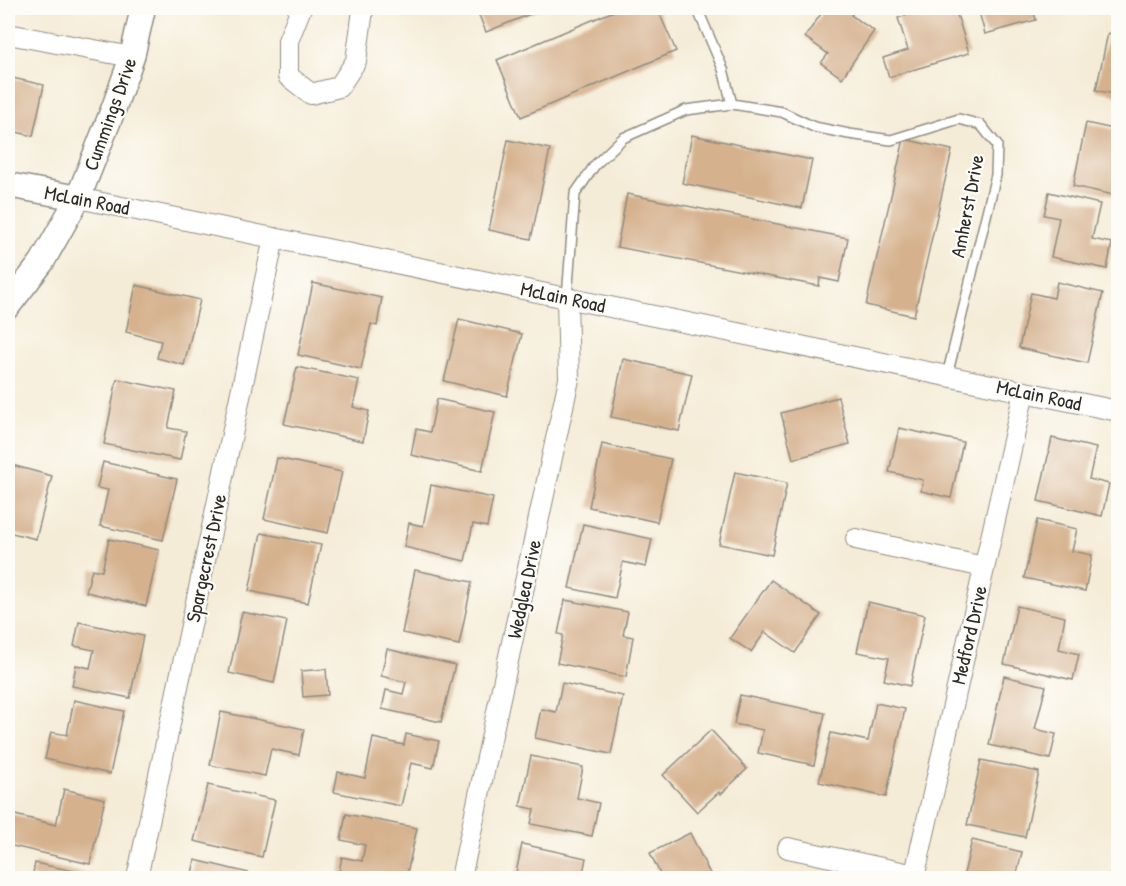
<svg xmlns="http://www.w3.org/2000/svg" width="1126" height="886" viewBox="0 0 1126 886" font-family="'Patrick Hand',sans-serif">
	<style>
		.building { fill: #d5b18d }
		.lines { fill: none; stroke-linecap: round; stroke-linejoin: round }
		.service-casing { stroke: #908c81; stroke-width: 12 }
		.minor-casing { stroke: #908c81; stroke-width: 22 }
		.tertiary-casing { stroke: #908c81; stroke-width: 27 }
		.service { stroke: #fff; stroke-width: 9 }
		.minor { stroke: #fff; stroke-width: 20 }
		.tertiary { stroke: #fff; stroke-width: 24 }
		.labels { text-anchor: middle; stroke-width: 4.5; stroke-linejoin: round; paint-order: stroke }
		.street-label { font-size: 20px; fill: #2b2b2b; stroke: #fdfcf7 }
	</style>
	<rect width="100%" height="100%" fill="#fdfcf7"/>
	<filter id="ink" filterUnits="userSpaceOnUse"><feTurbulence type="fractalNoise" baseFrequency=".0167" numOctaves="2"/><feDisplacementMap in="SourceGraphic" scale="12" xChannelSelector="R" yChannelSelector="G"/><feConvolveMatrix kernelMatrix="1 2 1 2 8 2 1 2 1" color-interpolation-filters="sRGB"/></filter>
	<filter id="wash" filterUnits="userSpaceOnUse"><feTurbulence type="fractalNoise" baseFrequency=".008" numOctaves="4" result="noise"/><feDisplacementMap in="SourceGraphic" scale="24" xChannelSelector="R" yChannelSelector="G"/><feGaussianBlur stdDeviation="1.35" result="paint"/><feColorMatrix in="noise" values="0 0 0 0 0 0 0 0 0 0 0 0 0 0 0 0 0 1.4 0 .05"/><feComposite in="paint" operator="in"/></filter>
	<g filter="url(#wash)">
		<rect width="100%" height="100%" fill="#f5ecd7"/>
		<g id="blocks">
			<g class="building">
				<polygon points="476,8 545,8 486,32"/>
				<polygon points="621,8 657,8 676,51 521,117 497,60"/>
				<polygon points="825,8 857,8 851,15 874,31 842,78 821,63 828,54 805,37"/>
				<polygon points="930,8 955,8 969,53 889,77 883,58 908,50 898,18"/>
				<polygon points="978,8 1033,8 1036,20 985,34"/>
				<polygon points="1108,33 1118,36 1118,95 1096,90"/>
				<polygon points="8,77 44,85 33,136 8,130"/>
				<polygon points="1086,123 1118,130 1118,196 1073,186"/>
				<polygon points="692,135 812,160 802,208 682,183"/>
				<polygon points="904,139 952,150 914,316 866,305"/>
				<polygon points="508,140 550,149 531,239 489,230"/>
				<polygon points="1049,192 1100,204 1092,239 1112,243 1107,269 1051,257 1059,218 1044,215"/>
				<polygon points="627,194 848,238 839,282 820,278 819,286 617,247"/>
				<polygon points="1057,282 1103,293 1087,363 1019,348 1031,293 1054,298"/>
				<polygon points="313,283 382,298 377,326 371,324 361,369 298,355"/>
				<polygon points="136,285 200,300 184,365 157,358 161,341 126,332"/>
				<polygon points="459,319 522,334 507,396 444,381"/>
				<polygon points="623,359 692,374 679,431 611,417"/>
				<polygon points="297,367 359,380 353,407 369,411 363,441 284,424"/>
				<polygon points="117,379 176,391 168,428 186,431 180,460 104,444"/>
				<polygon points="838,397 850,444 793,459 781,413"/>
				<polygon points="437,399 495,412 482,471 411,455 416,429 430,432"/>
				<polygon points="899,428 963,442 951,498 921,491 923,480 889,472"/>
				<polygon points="1052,438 1096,448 1089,479 1109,484 1102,516 1038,501"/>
				<polygon points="602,444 671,459 657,522 589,507"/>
				<polygon points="277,458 342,472 328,533 264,519"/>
				<polygon points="103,462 177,479 163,540 100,526 108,490 97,488"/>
				<polygon points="8,464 52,476 36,539 8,532"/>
				<polygon points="735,472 787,483 772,555 719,544"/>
				<polygon points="431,485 493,498 487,527 473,524 465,561 404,547 409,523 423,526"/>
				<polygon points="1037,520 1077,529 1072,551 1092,555 1085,591 1024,578"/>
				<polygon points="583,524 652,539 646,567 623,562 615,598 569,588"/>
				<polygon points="261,533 321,545 308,603 249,591"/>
				<polygon points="109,539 159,550 146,606 86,592 92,569 102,571"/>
				<polygon points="415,570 472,582 459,645 402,633"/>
				<polygon points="771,580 821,615 795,653 765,632 751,652 730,638"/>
				<polygon points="565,600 628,612 623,635 633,637 626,677 557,663 563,635 558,634"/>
				<polygon points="868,602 925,615 910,686 884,680 889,658 857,652"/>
				<polygon points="1017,606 1065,617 1059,649 1079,654 1073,680 1004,664"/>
				<polygon points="242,612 287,621 274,683 229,673"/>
				<polygon points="79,622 143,636 130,698 72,686 76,665 90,668 94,650 74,646"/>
				<polygon points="387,649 455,665 441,722 382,709 386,690 403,694 406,682 381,676"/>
				<polygon points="326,669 328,695 303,697 301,671"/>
				<polygon points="1004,676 1046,686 1035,729 1056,734 1050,759 989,745"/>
				<polygon points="562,683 623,696 611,754 535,738 541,709 556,712"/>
				<polygon points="740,695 825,713 814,765 758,753 763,730 734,724"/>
				<polygon points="74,700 124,711 110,774 45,759 51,732 67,735"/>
				<polygon points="876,703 905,709 886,797 819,782 831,733 868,741"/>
				<polygon points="221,712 304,729 299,755 271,749 265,776 210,765"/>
				<polygon points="711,730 747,769 721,794 719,792 697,812 663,775"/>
				<polygon points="406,734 439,741 433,768 411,763 401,806 334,792 338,772 365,778 373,738 404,745"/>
				<polygon points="531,756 583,767 577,798 599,803 592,836 531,824 534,809 520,806"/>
				<polygon points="981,760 1039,772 1025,837 967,825"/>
				<polygon points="208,785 275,800 262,857 194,841"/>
				<polygon points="64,789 105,799 90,864 8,845 8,829 11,814 56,825"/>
				<polygon points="346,814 417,828 406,878 350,878 338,876 342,857 362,861 365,845 341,840"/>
				<polygon points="690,833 712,878 662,878 650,853"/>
				<polygon points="972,840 1022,852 1016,878 963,878"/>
				<polygon points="522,844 586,858 582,878 515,878"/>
				<polygon points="195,860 249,873 248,878 191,878"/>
				<polygon points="35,863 89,874 88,878 32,878"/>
			</g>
		</g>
	</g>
	<g filter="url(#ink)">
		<use href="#blocks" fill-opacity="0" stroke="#908c81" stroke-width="1.5"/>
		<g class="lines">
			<g class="service-casing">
				<g id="service">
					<polyline points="697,8 723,69 732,104"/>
					<polyline points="567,298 575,194 595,165 623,138 686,110 732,104 782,112 814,127 849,134 891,140 959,119 981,125 997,145 996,175 947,376"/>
				</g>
			</g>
			<g class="minor-casing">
				<g id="minor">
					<polyline points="301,8 288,41 288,76 311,94 339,87 356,61 363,10 362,8"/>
					<polyline points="8,34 132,57"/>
					<polyline points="78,198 1118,411"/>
					<polyline points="856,539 984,567"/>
					<polyline points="788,848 915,875"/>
					<polyline points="137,878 274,238"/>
					<polyline points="461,878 569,379 567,298"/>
					<polyline points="914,878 1024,392"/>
				</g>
			</g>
			<g class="tertiary-casing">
				<g id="tertiary">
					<polyline points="8,185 78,198"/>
					<polyline points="8,306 42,262 78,198 113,110 132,57 143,8"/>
				</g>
			</g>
			<use href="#service" class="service"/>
			<use href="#minor" class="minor"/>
			<use href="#tertiary" class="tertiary"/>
		</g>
	</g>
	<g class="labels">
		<g class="street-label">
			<text transform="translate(110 114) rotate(-70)" y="7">Cummings Drive</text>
			<text transform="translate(87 200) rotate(11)" y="7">McLain Road</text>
			<text transform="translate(967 206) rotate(-79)" y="7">Amherst Drive</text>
			<text transform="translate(563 297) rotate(12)" y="7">McLain Road</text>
			<text transform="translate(1039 395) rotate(12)" y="7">McLain Road</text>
			<text transform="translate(206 558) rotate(-78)" y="7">Spargecrest Drive</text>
			<text transform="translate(524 589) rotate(-78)" y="7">Wedglea Drive</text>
			<text transform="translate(969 635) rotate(-77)" y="7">Medford Drive</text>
		</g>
	</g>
	<rect width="1126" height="886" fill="none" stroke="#fdfcf7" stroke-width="30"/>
</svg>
